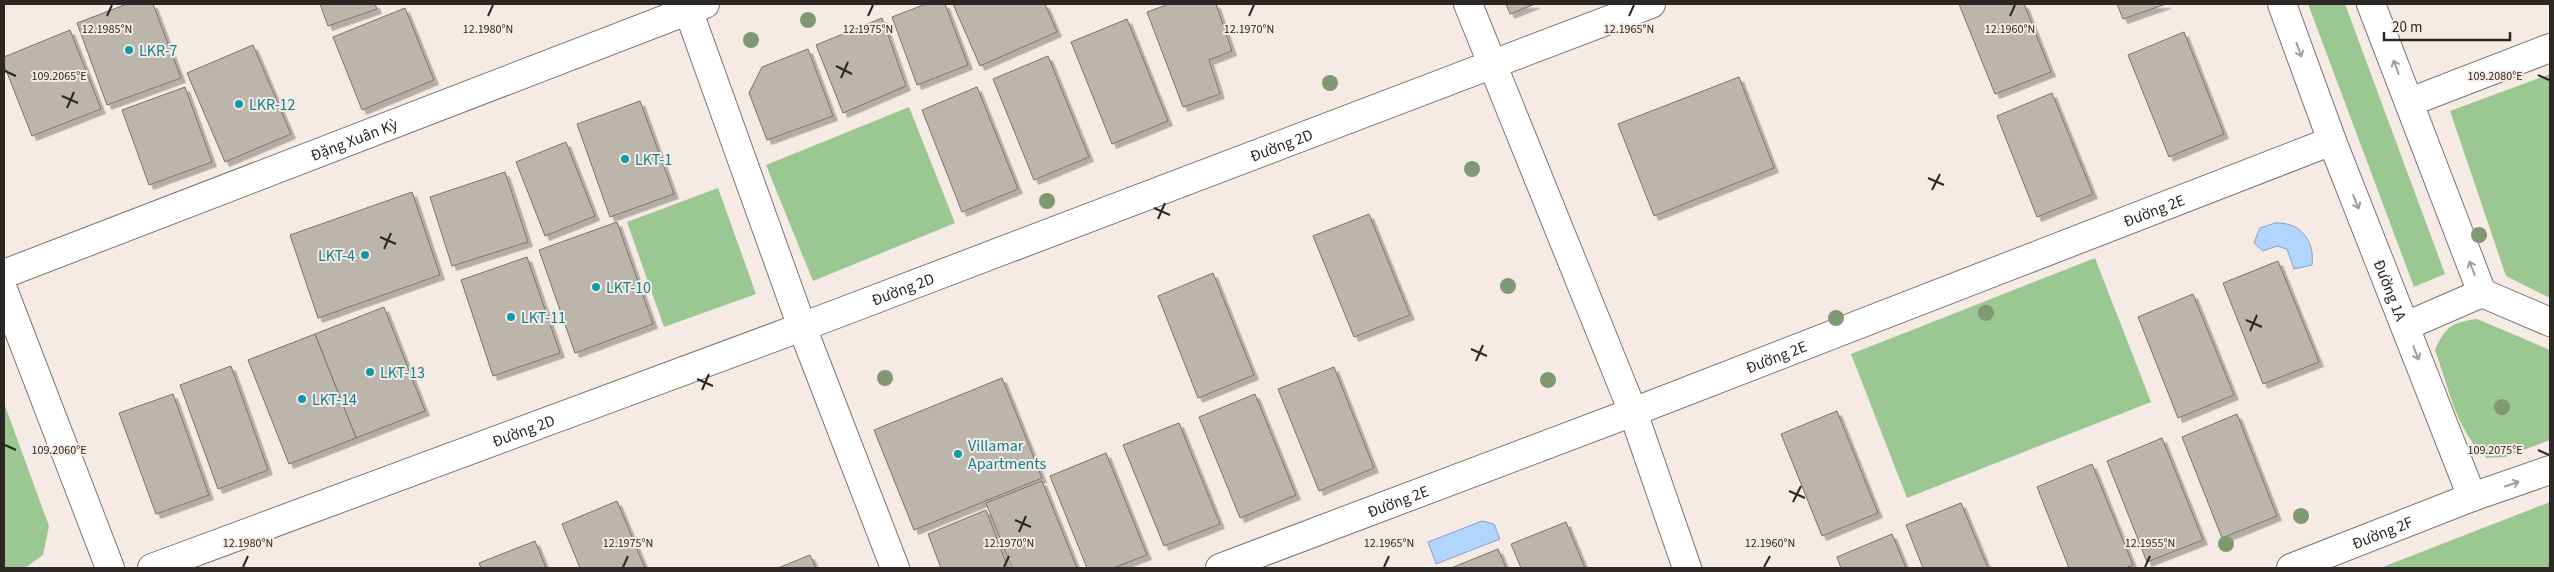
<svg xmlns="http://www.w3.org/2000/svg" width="2554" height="572" viewBox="0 0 2554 572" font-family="'Source Sans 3',sans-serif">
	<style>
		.green { fill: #9bc892 }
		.water { fill: #b2d5ff; stroke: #8aa1be }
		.building { fill: #bcb5ac; stroke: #79736b; filter: url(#shadow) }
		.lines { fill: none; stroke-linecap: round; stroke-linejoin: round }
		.street-casing { stroke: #7f7570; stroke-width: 30 }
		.street { stroke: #fff; stroke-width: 28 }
		.tree { fill: #809972 }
		.oneway { stroke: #a09e9d }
		.ticks { fill: none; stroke: #2c2725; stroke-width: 2 }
		.culture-dot { fill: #0f9aa8; stroke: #f6eae5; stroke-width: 2 }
		.labels { text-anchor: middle; stroke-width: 4; stroke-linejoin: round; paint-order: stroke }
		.culture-label { font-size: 16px; fill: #0d838f; stroke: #f6eae5; text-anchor: start }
		.street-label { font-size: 16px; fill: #2c2725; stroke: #f6eae5 }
		.ticks-label { font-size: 12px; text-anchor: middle; fill: #2c2725; stroke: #f6eae5; stroke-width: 4; stroke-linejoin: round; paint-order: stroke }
	</style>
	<defs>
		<filter id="shadow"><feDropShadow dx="4.5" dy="4.5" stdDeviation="0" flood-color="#0004"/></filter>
	</defs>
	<rect width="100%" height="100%" fill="#f6eae5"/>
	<g class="green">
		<polygon points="2308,4 2345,4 2445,274 2414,287"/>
		<polygon points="2550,74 2550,298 2506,276 2450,111"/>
		<polygon points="909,107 955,223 813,281 766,165"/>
		<polygon points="718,188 756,294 664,327 627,222"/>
		<polygon points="2095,258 2151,402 1907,498 1851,354"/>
		<path d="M2477,319L2550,350V440L2505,457L2487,458C2457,434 2448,385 2435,350C2445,327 2452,322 2477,319Z"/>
		<polygon points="4,403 49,526 43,555 25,568 4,568"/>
		<polygon points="2550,502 2550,568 2380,568"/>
	</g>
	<g class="water">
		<path d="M2275,223C2300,222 2315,240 2312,265L2294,269L2287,249L2277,246L2263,251L2254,243L2260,228Z"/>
		<polygon points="1482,521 1494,524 1500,539 1436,564 1428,542"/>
	</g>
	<g class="building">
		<polygon points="127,4 153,4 181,78 107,105 77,23"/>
		<polygon points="320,4 375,4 377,9 328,26"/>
		<polygon points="926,4 945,4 968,65 917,85 892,17"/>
		<polygon points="953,4 1045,4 1057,32 980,66"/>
		<polygon points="1169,4 1216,4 1232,51 1209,60 1220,94 1183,107 1147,12"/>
		<polygon points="1506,4 1535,4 1510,14"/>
		<polygon points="1959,4 2024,4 2051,72 1995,94"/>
		<polygon points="2117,4 2166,4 2123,19"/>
		<polygon points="405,8 434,80 362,110 333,37"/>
		<polygon points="882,18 906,86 843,113 816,45"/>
		<polygon points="1127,19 1168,121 1112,144 1071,42"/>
		<polygon points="70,30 101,109 32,136 4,65 4,57"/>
		<polygon points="2184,32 2224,134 2169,157 2128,55"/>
		<polygon points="253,45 291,134 225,162 187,73"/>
		<polygon points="808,49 833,116 767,140 749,93 762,67"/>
		<polygon points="1048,56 1089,157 1034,180 993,79"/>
		<polygon points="1739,77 1774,168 1654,216 1618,124"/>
		<polygon points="185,87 212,162 149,185 122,110"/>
		<polygon points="977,87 1018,189 962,212 922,110"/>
		<polygon points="2052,93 2093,194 2037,217 1997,116"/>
		<polygon points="640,101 674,194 610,217 577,124"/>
		<polygon points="566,142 595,216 545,236 516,162"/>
		<polygon points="505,172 528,242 452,266 430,197"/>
		<polygon points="412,192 440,275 318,318 290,235"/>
		<polygon points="1369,214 1410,315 1354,337 1313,236"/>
		<polygon points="617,222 653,324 575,353 539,250"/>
		<polygon points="527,257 560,353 493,376 461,280"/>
		<polygon points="2278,261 2319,362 2263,384 2223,283"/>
		<polygon points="1213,273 1254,375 1198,398 1158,296"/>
		<polygon points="2193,294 2234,395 2178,418 2138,317"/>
		<polygon points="384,307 425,411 356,438 315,334"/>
		<polygon points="315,334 356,438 289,464 248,360"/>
		<polygon points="231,366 268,470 218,489 180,385"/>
		<polygon points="1334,367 1374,468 1319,491 1278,389"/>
		<polygon points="1002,378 1042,478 914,530 874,430"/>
		<polygon points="173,394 209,495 156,514 119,413"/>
		<polygon points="1255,394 1296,495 1240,518 1199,417"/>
		<polygon points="1837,411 1878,513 1822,536 1781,434"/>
		<polygon points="2237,414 2277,516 2222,538 2182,437"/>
		<polygon points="1179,423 1220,524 1164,546 1123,445"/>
		<polygon points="2162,438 2203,540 2147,562 2107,461"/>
		<polygon points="1106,453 1147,555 1113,568 1087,568 1050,476"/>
		<polygon points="2092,464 2133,565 2125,568 2069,568 2037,487"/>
		<polygon points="1042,481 1077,568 1012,568 986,503"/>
		<polygon points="617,501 645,568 580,568 562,524"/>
		<polygon points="1961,503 1988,568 1923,568 1906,525"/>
		<polygon points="986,510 1008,568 941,568 928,534"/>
		<polygon points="1566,522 1585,568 1521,568 1511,544"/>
		<polygon points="1892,534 1906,568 1841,568 1837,557"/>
		<polygon points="535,541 546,568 481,568 479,563"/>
		<polygon points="1498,549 1506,568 1451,568"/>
		<polygon points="810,555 816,568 778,568"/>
	</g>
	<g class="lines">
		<g class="street-casing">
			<g id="street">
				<polyline points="686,4 802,327 895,568"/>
				<polyline points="1468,4 1633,412 1687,568"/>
				<path id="s1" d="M2282,4L2332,141L2472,497L2550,470"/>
				<polyline points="2371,4 2482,293 2550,322"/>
				<polyline points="2410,102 2550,48"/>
				<path id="s2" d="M4,274L705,4"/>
				<polyline points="4,292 110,568"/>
				<polyline points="2406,326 2482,293"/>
				<path id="s3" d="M152,568L802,327L1651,4"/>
				<path id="s4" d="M1220,568L1633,412L2332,141"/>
				<path id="s5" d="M2291,568L2472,497"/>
			</g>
		</g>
		<use href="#street" class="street"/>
	</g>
	<g class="tree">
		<circle cx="808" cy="20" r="8"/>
		<circle cx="751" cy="40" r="8"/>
		<circle cx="1330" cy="83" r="8"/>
		<circle cx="1472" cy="169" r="8"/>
		<circle cx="1047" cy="201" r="8"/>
		<circle cx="2479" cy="235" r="8"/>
		<circle cx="1508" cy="286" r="8"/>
		<circle cx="1986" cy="313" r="8"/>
		<circle cx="1836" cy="318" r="8"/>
		<circle cx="885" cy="378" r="8"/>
		<circle cx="1548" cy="380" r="8"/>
		<circle cx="2502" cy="407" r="8"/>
		<circle cx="2301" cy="516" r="8"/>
		<circle cx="2226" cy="544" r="8"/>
	</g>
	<defs><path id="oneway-shaft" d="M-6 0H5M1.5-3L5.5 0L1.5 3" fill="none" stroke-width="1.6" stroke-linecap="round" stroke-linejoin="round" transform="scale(1.25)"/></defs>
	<g class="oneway">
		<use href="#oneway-shaft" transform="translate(2299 50) rotate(70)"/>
		<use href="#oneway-shaft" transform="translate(2396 67) rotate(-111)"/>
		<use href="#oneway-shaft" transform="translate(2356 202) rotate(68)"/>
		<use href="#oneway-shaft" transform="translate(2472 268) rotate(-111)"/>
		<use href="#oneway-shaft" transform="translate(2416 353) rotate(69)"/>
		<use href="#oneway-shaft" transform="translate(2512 484) rotate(-19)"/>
	</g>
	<path class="ticks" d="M107,16L112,5M488,16L493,5M868,16L873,5M1249,16L1254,5M1629,16L1634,5M2010,16L2015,5M836,66L852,74M5,71L16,76M2538,75L2549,80M841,78L848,62M62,96L78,103M67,108L74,92M1928,178L1944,185M1932,190L1940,174M1154,208L1170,215M1158,219L1165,203M380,237L396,244M384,249L391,233M2246,320L2262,327M2250,331L2257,315M1471,349L1487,356M1476,361L1483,345M697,379L713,386M702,390L709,374M5,445L16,450M2538,450L2549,455M1789,491L1805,498M1793,502L1801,486M1015,520L1031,527M1019,532L1026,516M243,567L248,556M623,567L628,556M1004,567L1009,556M1384,567L1389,556M1764,567L1770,556M2145,567L2150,556"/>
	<g class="culture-dot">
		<circle cx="129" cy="50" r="5"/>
		<circle cx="239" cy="104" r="5"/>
		<circle cx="625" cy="159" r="5"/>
		<circle cx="365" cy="255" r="5"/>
		<circle cx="596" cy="287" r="5"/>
		<circle cx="511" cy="317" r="5"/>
		<circle cx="370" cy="372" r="5"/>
		<circle cx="302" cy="399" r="5"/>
		<circle cx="958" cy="454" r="5"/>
	</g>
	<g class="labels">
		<g class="culture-label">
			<text x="139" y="56">LKR-7</text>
			<text x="249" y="110">LKR-12</text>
			<text x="635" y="165">LKT-1</text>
			<text x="355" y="261" text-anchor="end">LKT-4</text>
			<text x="606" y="293">LKT-10</text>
			<text x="521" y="323">LKT-11</text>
			<text x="380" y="378">LKT-13</text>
			<text x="312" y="405">LKT-14</text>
			<text x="968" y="451">Villamar<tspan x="968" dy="18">Apartments</tspan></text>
		</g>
		<g class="street-label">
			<text dy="6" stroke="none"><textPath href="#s2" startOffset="375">Đặng Xuân Kỳ</textPath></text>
			<text dy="6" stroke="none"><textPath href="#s3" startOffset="1206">Đường 2D</textPath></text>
			<text dy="6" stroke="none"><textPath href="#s4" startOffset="1000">Đường 2E</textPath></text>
			<text dy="6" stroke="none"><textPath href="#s3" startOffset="801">Đường 2D</textPath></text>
			<text dy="6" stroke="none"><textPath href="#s1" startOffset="306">Đường 1A</textPath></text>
			<text dy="6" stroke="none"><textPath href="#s4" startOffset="595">Đường 2E</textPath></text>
			<text dy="6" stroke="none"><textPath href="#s3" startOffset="396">Đường 2D</textPath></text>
			<text dy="6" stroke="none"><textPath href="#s4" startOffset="190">Đường 2E</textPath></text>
			<text dy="6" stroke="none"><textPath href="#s5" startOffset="98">Đường 2F</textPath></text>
		</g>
	</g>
	<g class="ticks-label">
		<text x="107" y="33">12.1985°N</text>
		<text x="488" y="33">12.1980°N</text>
		<text x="868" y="33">12.1975°N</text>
		<text x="1249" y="33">12.1970°N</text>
		<text x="1629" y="33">12.1965°N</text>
		<text x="2010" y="33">12.1960°N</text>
		<text x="2495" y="80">109.2080°E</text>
		<text x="59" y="80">109.2065°E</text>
		<text x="2495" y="454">109.2075°E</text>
		<text x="59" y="454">109.2060°E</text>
		<text x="248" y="547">12.1980°N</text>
		<text x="628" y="547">12.1975°N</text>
		<text x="1009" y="547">12.1970°N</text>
		<text x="1389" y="547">12.1965°N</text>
		<text x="1770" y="547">12.1960°N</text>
		<text x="2150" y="547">12.1955°N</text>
	</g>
	<rect width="2554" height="572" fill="none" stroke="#2c2725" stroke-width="10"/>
	<path d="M2384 32v8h126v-8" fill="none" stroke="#2c2725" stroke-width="2.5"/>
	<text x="2392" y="32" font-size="15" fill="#2c2725" stroke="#f6eae5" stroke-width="4" paint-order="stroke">20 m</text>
</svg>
